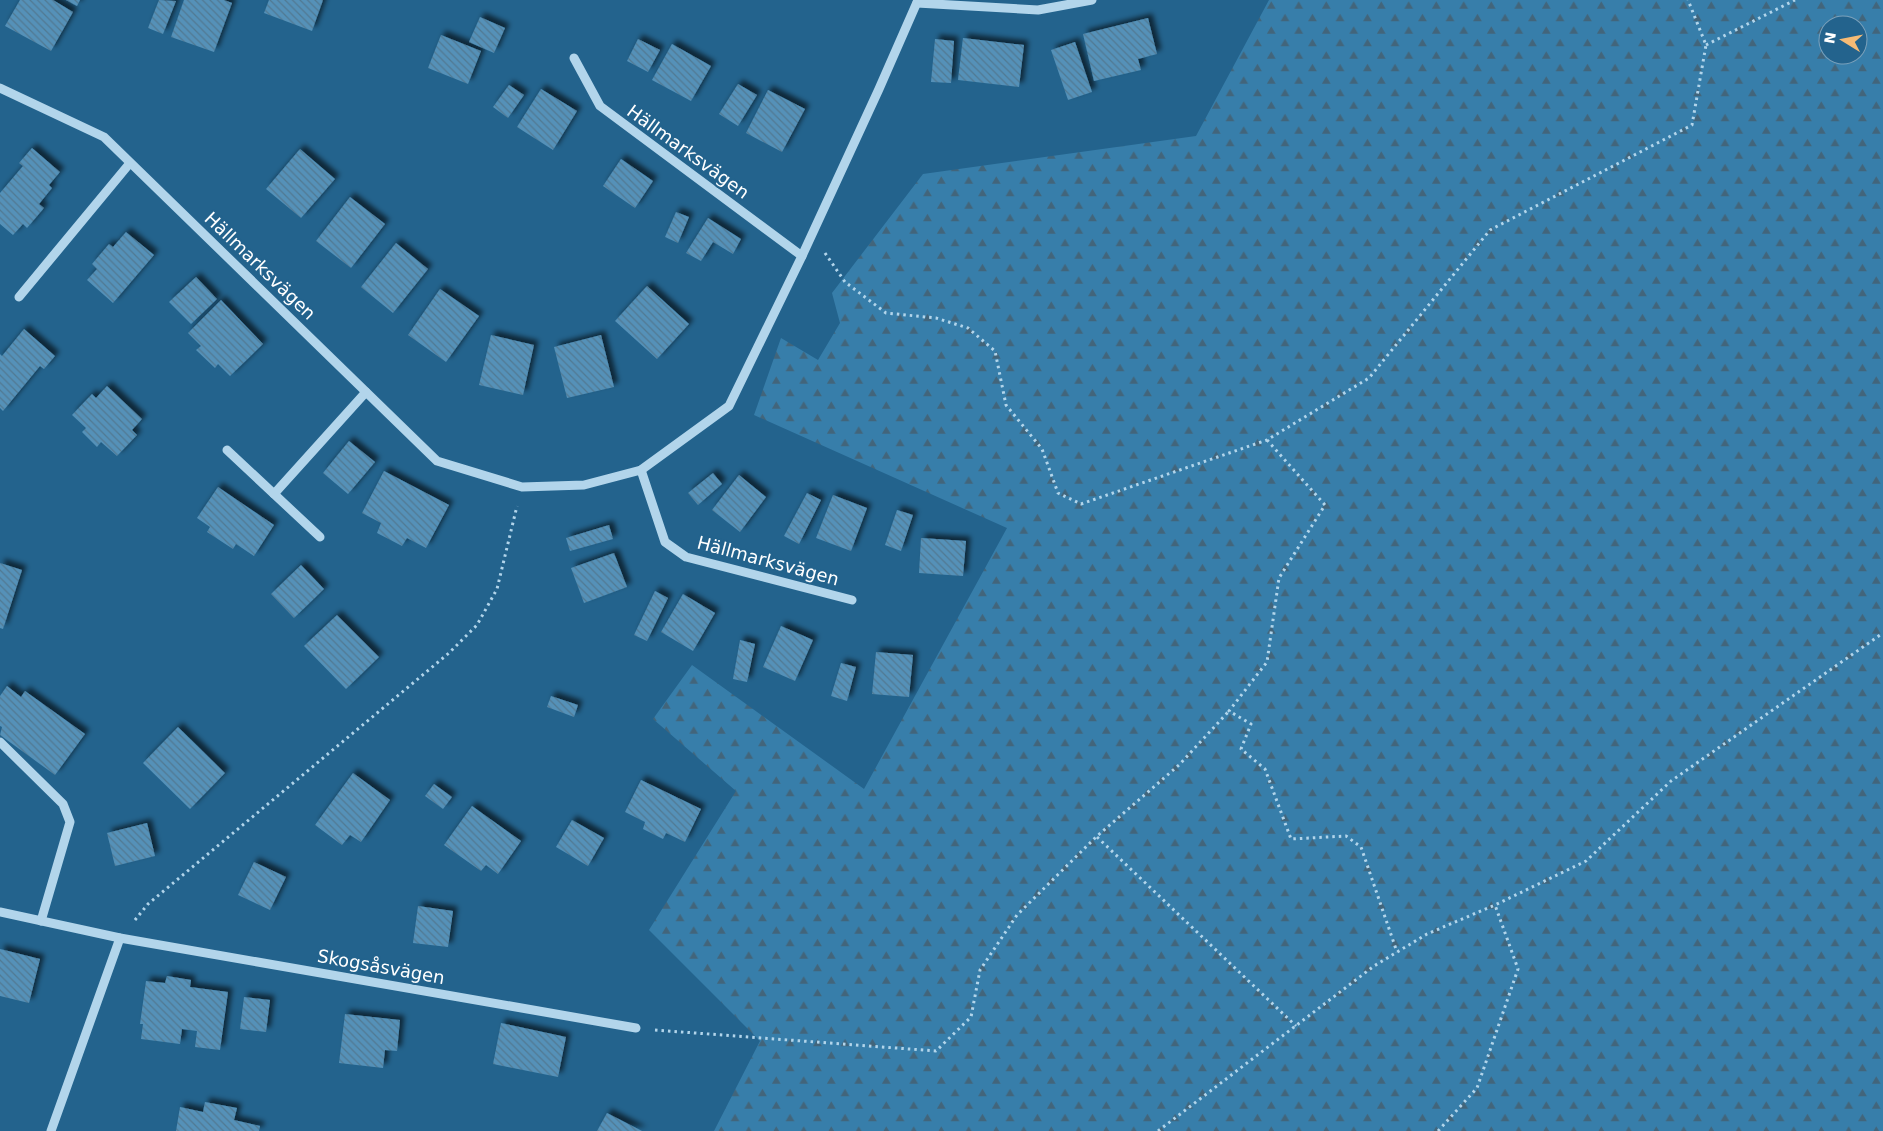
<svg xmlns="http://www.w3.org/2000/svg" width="1883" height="1131" viewBox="0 0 1883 1131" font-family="'DejaVu Sans',sans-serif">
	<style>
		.forest { fill: url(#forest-firs); fill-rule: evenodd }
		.building { fill: url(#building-back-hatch); filter: url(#shadow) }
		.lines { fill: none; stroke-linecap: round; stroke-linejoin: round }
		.path { stroke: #b2d5eb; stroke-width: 3; stroke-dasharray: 2.5 4; stroke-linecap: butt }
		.minor { stroke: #b2d5eb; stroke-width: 9 }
		.labels { text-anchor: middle; stroke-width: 4; stroke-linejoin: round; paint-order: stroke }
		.street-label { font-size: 18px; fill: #fff; stroke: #23638d }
	</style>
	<defs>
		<pattern id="forest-firs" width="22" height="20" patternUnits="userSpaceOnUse" patternTransform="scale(1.25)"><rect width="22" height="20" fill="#377eaa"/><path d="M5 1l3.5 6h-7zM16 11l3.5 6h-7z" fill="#42657b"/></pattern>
		<pattern id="building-back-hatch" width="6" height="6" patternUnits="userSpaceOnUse" patternTransform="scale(1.25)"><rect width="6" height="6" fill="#5491b8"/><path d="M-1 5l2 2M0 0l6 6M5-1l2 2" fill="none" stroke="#517992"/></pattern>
		<filter id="shadow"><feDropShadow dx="4.5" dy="-4.5" stdDeviation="2.5" flood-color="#0009"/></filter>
	</defs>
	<rect width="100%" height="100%" fill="#23638d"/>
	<path class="forest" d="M1269,0H1883V1131H714L760,1041L649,930L736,791L653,719L692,665L864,789L1007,528L754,415L781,338L818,360L840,323L832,293L923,174L1196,136ZM1828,25H1858V55H1828Z"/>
	<g class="building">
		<polygon points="20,0 53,0 73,12 51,51 5,26"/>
		<polygon points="66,0 80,0 77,6"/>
		<polygon points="159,0 176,1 163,34 148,28"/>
		<polygon points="184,0 224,0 232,3 214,52 171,37"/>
		<polygon points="269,0 323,0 312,31 264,13"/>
		<polygon points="480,17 505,28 494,53 469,42"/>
		<polygon points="1148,18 1157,54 1138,59 1141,70 1094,81 1083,34"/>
		<polygon points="441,35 481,51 468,84 428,68"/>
		<polygon points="963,38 1024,45 1019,87 958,80"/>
		<polygon points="638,39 660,50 648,72 627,61"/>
		<polygon points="935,39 954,41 951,83 931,82"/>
		<polygon points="1075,42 1092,92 1068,100 1051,50"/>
		<polygon points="672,44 711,66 691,101 652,80"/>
		<polygon points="738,84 757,95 738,126 719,114"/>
		<polygon points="509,85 524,95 508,118 493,107"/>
		<polygon points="541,89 577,111 553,150 517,127"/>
		<polygon points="768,90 805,109 782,152 746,133"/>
		<polygon points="32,148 60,172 49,185 52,188 39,204 44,208 27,228 23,224 13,235 0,224 0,193 23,166 19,163"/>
		<polygon points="300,149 335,179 301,218 266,189"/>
		<polygon points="621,159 653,181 635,208 603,186"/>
		<polygon points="350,197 385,224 351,268 316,241"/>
		<polygon points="676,212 689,217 678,243 665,237"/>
		<polygon points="708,218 741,239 733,254 713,242 701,261 686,253"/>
		<polygon points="126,232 154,255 113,303 87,280 97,269 92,264 109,244 113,247"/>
		<polygon points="396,243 428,269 393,313 361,287"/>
		<polygon points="196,277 217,299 191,324 169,302"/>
		<polygon points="647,286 689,324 657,359 615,321"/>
		<polygon points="440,289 479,316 446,362 408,335"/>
		<polygon points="221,300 263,344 230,376 218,364 215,368 196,350 201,346 188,333"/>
		<polygon points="24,329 55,356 44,369 40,366 3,411 0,408 0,354 2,356"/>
		<polygon points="491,335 534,345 523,395 479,385"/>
		<polygon points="601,335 614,387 567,398 554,347"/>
		<polygon points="107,386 142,419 132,430 137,435 117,456 101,442 97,447 82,432 86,428 72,415 92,394 96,398"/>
		<polygon points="349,441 375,462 348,494 323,473"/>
		<polygon points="384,471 449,505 426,548 407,538 402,546 377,533 381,523 362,513"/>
		<polygon points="713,473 722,484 698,505 688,493"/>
		<polygon points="739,475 766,497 740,532 712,510"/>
		<polygon points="218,487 274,525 254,556 236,544 233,549 207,532 210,527 197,518"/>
		<polygon points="807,493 821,500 799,544 784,536"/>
		<polygon points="833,495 867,508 851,551 816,538"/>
		<polygon points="897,510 913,515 901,551 885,545"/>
		<polygon points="609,525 613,539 570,551 566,538"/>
		<polygon points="921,538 966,541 963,576 919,573"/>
		<polygon points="614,553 627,587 584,603 571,568"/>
		<polygon points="0,563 22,570 3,629 0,628"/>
		<polygon points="301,565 324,589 294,618 271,594"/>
		<polygon points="655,591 668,598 647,641 634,635"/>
		<polygon points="683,594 715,613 693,651 661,632"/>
		<polygon points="337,615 379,657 346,689 304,646"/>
		<polygon points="781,626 813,640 795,681 763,667"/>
		<polygon points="740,640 755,644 747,682 733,679"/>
		<polygon points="876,652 913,655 909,697 872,694"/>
		<polygon points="841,663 856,667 847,701 831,696"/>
		<polygon points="7,686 21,697 25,691 85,734 55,775 0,735 2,727 0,726 0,696"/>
		<polygon points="551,696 578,705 574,717 547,707"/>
		<polygon points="178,727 225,773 190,809 143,763"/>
		<polygon points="353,773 390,800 361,842 350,835 342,845 315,825"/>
		<polygon points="641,780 701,809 685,842 666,833 663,839 643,829 645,822 625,812"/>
		<polygon points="434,784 452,797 443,809 425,796"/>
		<polygon points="472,806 521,841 498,874 486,865 481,871 444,845"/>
		<polygon points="572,820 604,838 588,866 556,847"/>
		<polygon points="147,823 155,856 115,866 107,833"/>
		<polygon points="254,862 286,877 270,910 238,895"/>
		<polygon points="418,906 453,911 448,947 413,943"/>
		<polygon points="0,949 40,959 29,1003 0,996"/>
		<polygon points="167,976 191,980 190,987 228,992 220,1050 195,1047 197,1031 182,1029 180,1044 141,1039 143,1024 140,1024 146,981 165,983"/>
		<polygon points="244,997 270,1000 266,1032 240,1029"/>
		<polygon points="345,1014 400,1020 397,1051 385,1050 383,1068 339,1063"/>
		<polygon points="501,1023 566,1037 558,1077 493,1064"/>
		<polygon points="205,1102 237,1108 234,1120 260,1126 259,1131 176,1131 180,1107 203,1112"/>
		<polygon points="607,1113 642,1131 597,1131"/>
	</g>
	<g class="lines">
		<g class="path">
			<polyline points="1706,45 1795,0"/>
			<polyline points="825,253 845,282 886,313 936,318 968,328 995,351 1006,405 1042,449 1058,493 1081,504 1267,440 1369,378 1490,230 1692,125 1706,45 1688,0"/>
			<polyline points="1267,440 1325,505 1279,578 1267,662 1229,711 1251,724 1241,749 1265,769 1291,839 1346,836 1361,847 1397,952"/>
			<polyline points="1097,837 1296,1026"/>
			<polyline points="135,920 148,904 449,653 477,625 497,589 517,506"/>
			<polyline points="655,1030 936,1051 971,1017 980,970 1017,915 1096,837 1179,765 1229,711"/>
			<polyline points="1158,1131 1374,966 1427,934 1495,905 1586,861 1671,781 1883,633"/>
			<polyline points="1438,1131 1477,1088 1518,969 1495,905"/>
		</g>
		<g class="minor">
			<polyline points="917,3 1038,10 1092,0"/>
			<polyline points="574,58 600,106 802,256"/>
			<polyline points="0,88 104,137 437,461 522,487 584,485 641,470 729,406 802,256 879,89 918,0"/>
			<polyline points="19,297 130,163"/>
			<polyline points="227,450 320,537"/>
			<polyline points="641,470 665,542 686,557 852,600"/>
			<polyline points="274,494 366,392"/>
			<polyline points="0,742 63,804 70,822 41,921"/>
			<polyline points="0,912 120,938 636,1028"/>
			<polyline points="51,1131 120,938"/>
		</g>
	</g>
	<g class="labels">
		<g class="street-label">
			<text transform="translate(688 152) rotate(36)" y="6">Hällmarksvägen</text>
			<text transform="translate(260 266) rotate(44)" y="6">Hällmarksvägen</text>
			<text transform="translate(768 561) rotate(15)" y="6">Hällmarksvägen</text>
			<text transform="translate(381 967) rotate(10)" y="6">Skogsåsvägen</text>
		</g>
	</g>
	<g transform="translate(1843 40) rotate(280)"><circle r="24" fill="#23638d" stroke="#7ba1bb"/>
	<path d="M0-4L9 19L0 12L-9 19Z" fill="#f6bb75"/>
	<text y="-8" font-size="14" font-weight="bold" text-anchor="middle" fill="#ffffff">N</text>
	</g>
</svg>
